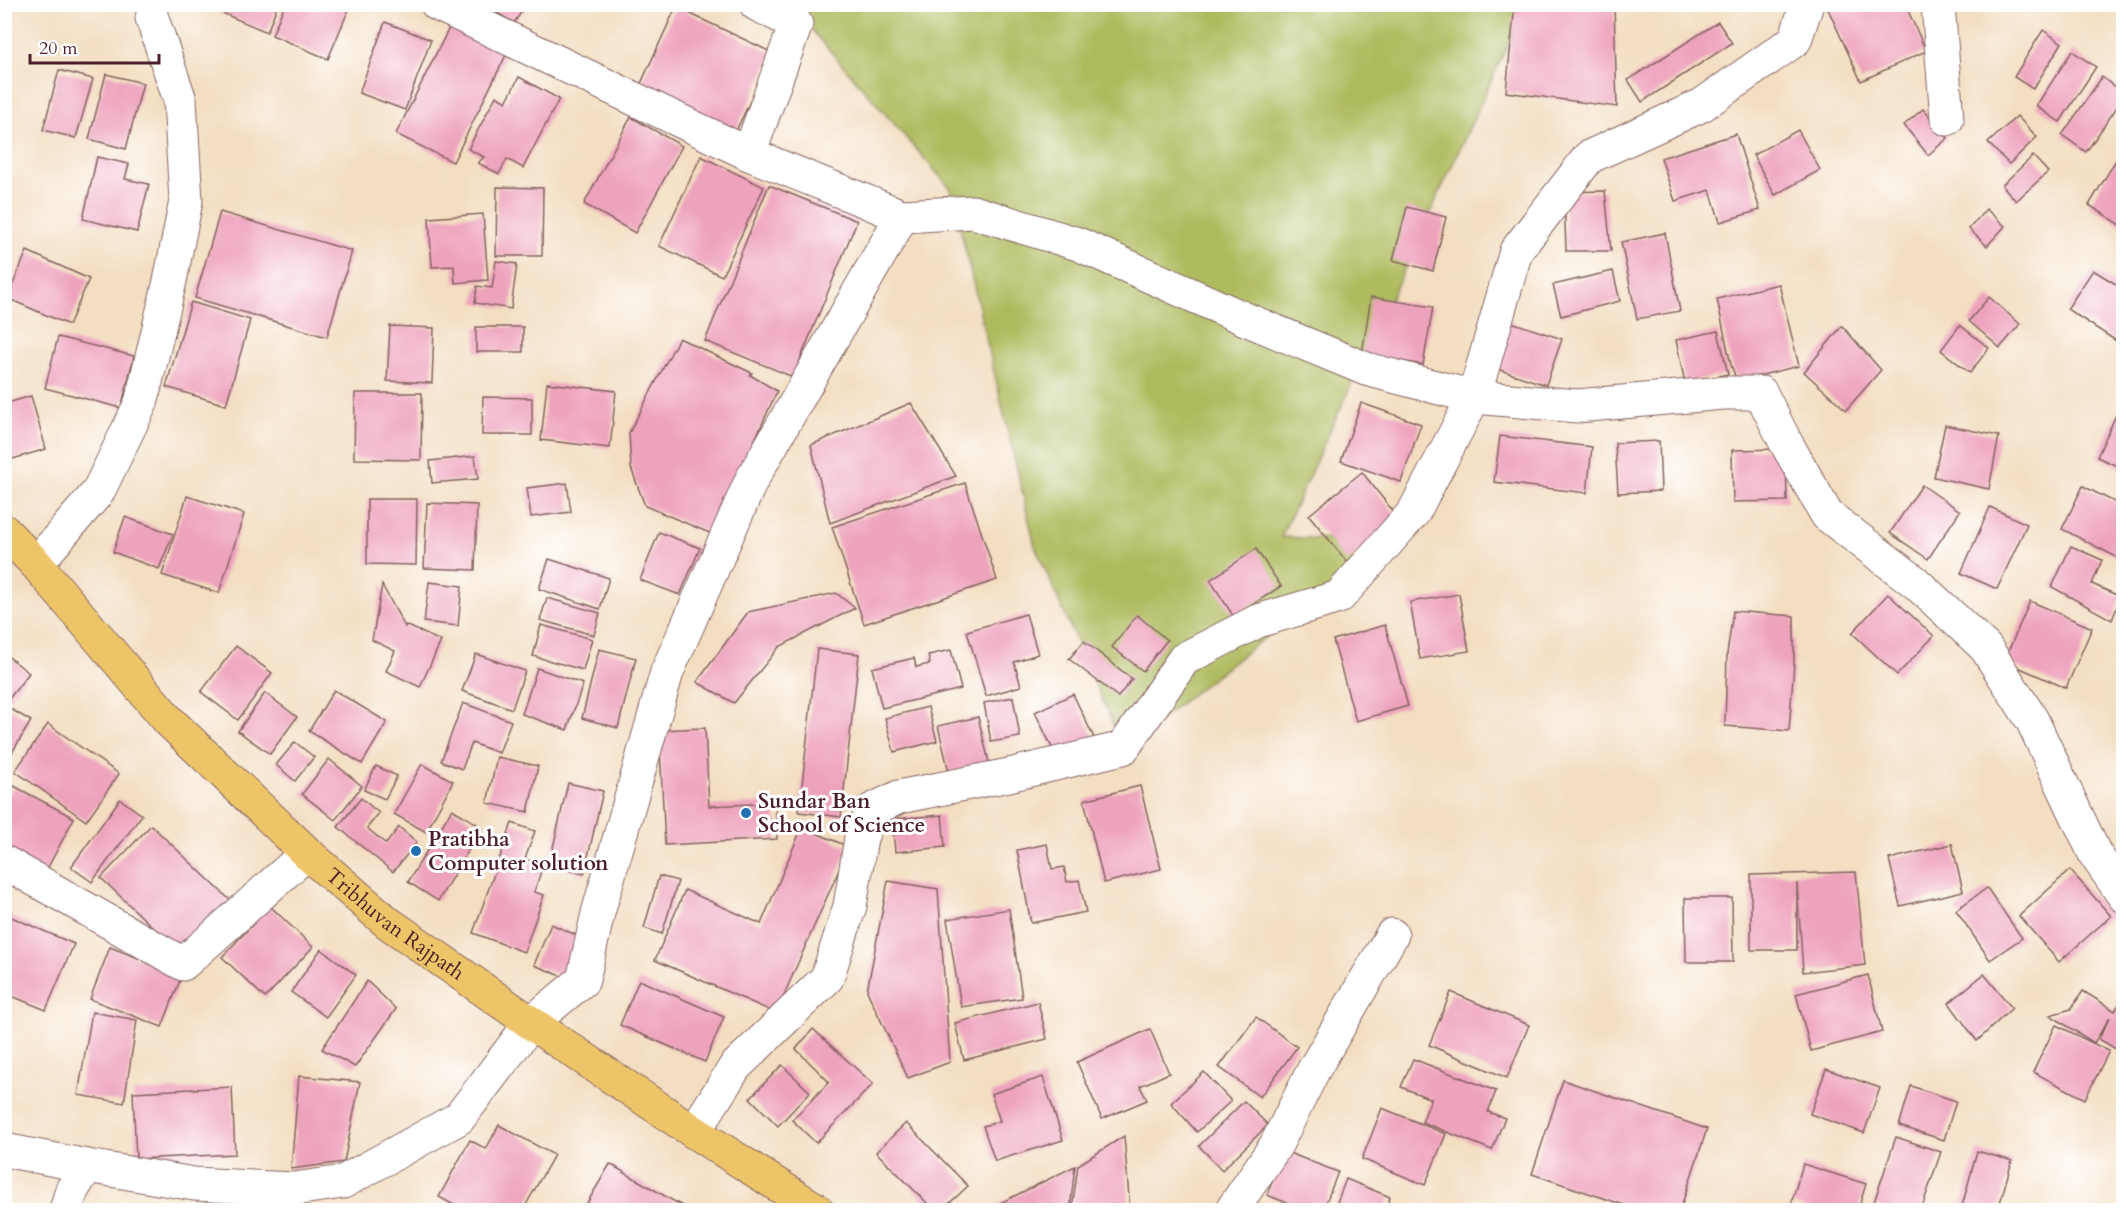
<svg xmlns="http://www.w3.org/2000/svg" width="2128" height="1215" viewBox="0 0 2128 1215" font-family="Cardo,serif">
	<style>
		.green { fill: #aebb5d; stroke: #7c6d44; stroke-width: 1.5 }
		.building { fill: #eea3bd }
		.lines { fill: none; stroke-linecap: round; stroke-linejoin: round }
		.minor-casing { stroke: #856260; stroke-width: 35 }
		.trunk-casing { stroke: #856260; stroke-width: 35 }
		.minor { stroke: #fff; stroke-width: 33 }
		.trunk { stroke: #edc569; stroke-width: 33 }
		.poi-dot { fill: #1f6fb2; stroke: #fff; stroke-width: 2 }
		.labels { text-anchor: middle; stroke-width: 6; stroke-linejoin: round; paint-order: stroke }
		.poi-label { font-size: 21px; font-weight: bold; fill: #4a1f2b; stroke: #fff; text-anchor: start }
		.street-label { font-size: 21px; fill: #4a1f2b; stroke: #fff }
	</style>
	<rect width="100%" height="100%" fill="#fff"/>
	<filter id="ink" filterUnits="userSpaceOnUse"><feTurbulence type="fractalNoise" baseFrequency=".0167" numOctaves="2"/><feDisplacementMap in="SourceGraphic" scale="12" xChannelSelector="R" yChannelSelector="G"/><feConvolveMatrix kernelMatrix="1 2 1 2 8 2 1 2 1" color-interpolation-filters="sRGB"/></filter>
	<filter id="wash" filterUnits="userSpaceOnUse"><feTurbulence type="fractalNoise" baseFrequency=".008" numOctaves="4" result="noise"/><feDisplacementMap in="SourceGraphic" scale="24" xChannelSelector="R" yChannelSelector="G"/><feGaussianBlur stdDeviation="1.35" result="paint"/><feColorMatrix in="noise" values="0 0 0 0 0 0 0 0 0 0 0 0 0 0 0 0 0 1.4 0 .05"/><feComposite in="paint" operator="in"/></filter>
	<g filter="url(#wash)">
		<rect width="100%" height="100%" fill="#f3dec1"/>
		<polygon class="green" points="790,5 1526,5 1281,537 1389,541 1123,748 1035,546 951,189"/>
		<g id="blocks">
			<g class="building">
				<polygon points="4,4 13,4 4,23"/>
				<polygon points="217,4 278,4 267,32 215,10"/>
				<polygon points="285,4 351,4 328,59 272,35"/>
				<polygon points="1515,4 1614,4 1617,107 1506,92"/>
				<polygon points="1831,4 1905,4 1926,51 1861,81 1827,7"/>
				<polygon points="484,5 526,5 514,23"/>
				<polygon points="676,7 773,53 734,135 638,90"/>
				<polygon points="454,18 510,47 453,162 396,134"/>
				<polygon points="385,22 431,40 405,110 359,93"/>
				<polygon points="1718,22 1732,43 1642,102 1628,80"/>
				<polygon points="2043,30 2062,43 2033,89 2014,77"/>
				<polygon points="2072,51 2096,67 2060,122 2036,106"/>
				<polygon points="59,70 93,79 76,138 43,130"/>
				<polygon points="106,74 143,83 126,149 89,139"/>
				<polygon points="519,77 559,99 523,168 507,159 499,174 478,163 484,157 468,149 496,96 506,102"/>
				<polygon points="2102,77 2124,93 2124,97 2086,152 2062,135"/>
				<polygon points="1923,109 1948,138 1928,155 1904,125"/>
				<polygon points="2017,116 2037,137 2009,164 1988,143"/>
				<polygon points="631,117 682,146 635,233 584,204"/>
				<polygon points="1798,130 1820,170 1775,195 1753,155"/>
				<polygon points="1736,134 1760,210 1720,222 1710,190 1675,201 1661,158"/>
				<polygon points="2119,155 2124,158 2124,227 2089,205"/>
				<polygon points="701,156 764,187 722,276 659,246"/>
				<polygon points="2033,156 2048,172 2016,201 2002,185"/>
				<polygon points="97,157 129,164 125,179 149,184 137,232 83,219"/>
				<polygon points="769,185 857,221 793,377 705,341"/>
				<polygon points="497,187 543,188 542,256 496,256"/>
				<polygon points="1605,191 1611,251 1566,251 1564,192"/>
				<polygon points="1407,207 1446,217 1433,271 1393,260"/>
				<polygon points="1986,209 2005,226 1987,246 1969,229"/>
				<polygon points="220,212 352,251 327,337 195,298"/>
				<polygon points="483,214 488,280 455,283 454,266 432,267 429,218"/>
				<polygon points="1665,233 1680,311 1637,319 1621,242"/>
				<polygon points="27,251 89,279 69,325 7,298"/>
				<polygon points="496,261 517,264 511,309 475,303 477,286 492,288"/>
				<polygon points="2093,270 2124,289 2124,346 2067,309"/>
				<polygon points="1613,271 1620,301 1561,316 1553,285"/>
				<polygon points="1779,284 1799,366 1737,381 1731,365 1717,299"/>
				<polygon points="1371,297 1433,307 1423,365 1362,354"/>
				<polygon points="1989,297 2020,324 2000,348 1969,321"/>
				<polygon points="191,302 250,320 226,405 166,387"/>
				<polygon points="1508,321 1562,339 1546,385 1494,368"/>
				<polygon points="1960,325 1989,348 1970,373 1941,350"/>
				<polygon points="390,326 434,328 432,383 387,381"/>
				<polygon points="1842,326 1881,370 1846,410 1804,372"/>
				<rect x="476" y="327" width="47" height="25"/>
				<polygon points="1718,331 1728,374 1685,383 1676,340"/>
				<polygon points="58,337 134,356 121,408 45,388"/>
				<polygon points="679,338 752,373 750,375 777,391 712,534 645,506 631,468 629,433"/>
				<polygon points="547,383 616,391 610,448 541,440"/>
				<polygon points="355,393 422,393 421,460 354,459"/>
				<polygon points="31,396 46,449 6,461 4,454 4,404"/>
				<polygon points="483,397 532,398 532,435 482,435"/>
				<polygon points="911,403 956,476 830,523 811,445"/>
				<polygon points="1361,403 1421,424 1401,482 1341,461"/>
				<polygon points="2116,415 2124,418 2124,469 2097,457"/>
				<polygon points="1945,425 1999,436 1989,489 1934,477"/>
				<polygon points="1500,436 1592,447 1587,493 1494,482"/>
				<polygon points="1659,441 1661,491 1618,493 1615,443"/>
				<polygon points="1786,449 1787,501 1733,502 1732,450"/>
				<polygon points="475,456 478,479 432,483 430,461"/>
				<polygon points="1362,472 1400,520 1347,562 1309,515"/>
				<polygon points="567,483 571,512 531,517 527,488"/>
				<polygon points="965,483 997,580 864,624 832,527"/>
				<polygon points="1922,485 1960,511 1928,559 1890,533"/>
				<polygon points="2083,486 2124,507 2124,561 2062,529"/>
				<polygon points="187,496 244,514 219,593 162,575"/>
				<polygon points="367,499 417,499 416,565 367,564"/>
				<polygon points="427,503 477,505 475,570 424,568"/>
				<polygon points="1990,507 2027,524 1997,589 1961,573"/>
				<polygon points="125,517 173,534 159,569 113,552"/>
				<polygon points="659,532 700,548 680,595 640,580"/>
				<polygon points="2071,546 2102,560 2092,584 2121,597 2112,620 2052,587"/>
				<polygon points="1256,549 1281,586 1234,617 1210,580"/>
				<polygon points="549,559 609,578 600,609 539,589"/>
				<polygon points="429,582 462,586 458,626 424,622"/>
				<polygon points="382,585 405,627 406,625 441,641 420,687 386,671 395,651 372,640"/>
				<polygon points="836,593 855,608 779,647 734,703 697,682 748,612"/>
				<polygon points="1459,594 1469,651 1420,659 1410,602"/>
				<polygon points="1888,594 1934,636 1897,675 1852,633"/>
				<polygon points="547,598 600,613 594,635 540,620"/>
				<polygon points="2030,601 2092,628 2066,688 2004,661"/>
				<polygon points="1733,611 1794,616 1794,663 1789,731 1725,726 1727,654"/>
				<polygon points="1026,614 1038,654 1014,662 1021,686 986,696 967,631"/>
				<polygon points="1137,615 1167,640 1143,671 1112,647"/>
				<polygon points="541,625 592,639 583,670 533,656"/>
				<polygon points="1385,625 1408,706 1356,721 1333,640"/>
				<polygon points="1084,641 1132,679 1118,697 1069,659"/>
				<polygon points="236,646 272,673 238,720 201,692"/>
				<polygon points="599,649 636,658 618,728 582,718"/>
				<polygon points="817,649 859,654 841,817 799,812"/>
				<polygon points="951,650 961,689 882,708 872,668 914,658 916,667 930,664 928,655"/>
				<polygon points="4,653 29,673 4,705"/>
				<polygon points="476,654 525,671 512,709 462,691"/>
				<polygon points="537,668 583,684 567,730 522,714"/>
				<polygon points="334,690 387,722 362,764 309,731"/>
				<polygon points="265,693 297,717 270,754 238,731"/>
				<polygon points="1073,694 1094,738 1056,756 1035,712"/>
				<polygon points="1013,697 1020,737 991,742 984,703"/>
				<polygon points="463,703 511,721 499,753 472,743 462,769 441,761"/>
				<polygon points="928,707 937,741 894,752 885,718"/>
				<polygon points="9,708 31,721 4,766 4,715"/>
				<polygon points="978,717 989,762 949,772 938,726"/>
				<polygon points="48,724 119,774 86,821 15,771"/>
				<polygon points="705,728 709,806 775,803 777,839 665,845 659,730"/>
				<polygon points="295,742 314,757 295,781 276,765"/>
				<polygon points="497,757 538,766 528,812 487,803"/>
				<polygon points="329,759 362,786 335,820 302,794"/>
				<polygon points="422,764 453,781 426,832 394,814"/>
				<polygon points="376,766 397,776 385,799 364,790"/>
				<polygon points="568,783 603,791 584,874 549,865"/>
				<polygon points="14,786 74,818 45,873 4,851 4,803"/>
				<polygon points="1140,786 1161,869 1104,883 1084,800"/>
				<polygon points="361,798 379,813 367,828 386,844 399,827 417,842 393,872 338,827"/>
				<polygon points="120,799 142,815 92,882 71,867"/>
				<polygon points="452,809 482,827 438,901 408,882"/>
				<polygon points="942,815 945,847 895,852 892,819"/>
				<polygon points="512,823 535,831 525,859 543,866 534,892 544,895 524,952 473,933"/>
				<polygon points="151,825 231,901 181,954 101,878"/>
				<polygon points="802,827 849,847 776,1013 655,960 685,890 761,924"/>
				<polygon points="1047,844 1052,869 1064,867 1067,882 1079,880 1086,912 1031,923 1017,850"/>
				<polygon points="1952,844 1963,891 1900,906 1889,859"/>
				<polygon points="2070,870 2111,916 2059,962 2019,916"/>
				<polygon points="1856,872 1865,965 1803,972 1797,883 1797,950 1751,950 1751,875"/>
				<polygon points="659,876 678,881 662,934 644,928"/>
				<polygon points="888,881 938,889 950,1062 908,1078 867,991"/>
				<polygon points="1987,888 2022,938 1990,960 1956,910"/>
				<polygon points="1685,898 1732,898 1733,962 1686,962"/>
				<polygon points="270,906 313,947 265,998 222,957"/>
				<polygon points="1009,909 1022,998 961,1007 947,919"/>
				<polygon points="9,916 74,944 46,1010 4,993 4,927"/>
				<polygon points="551,924 585,939 569,979 534,965"/>
				<polygon points="110,947 182,975 162,1027 90,999"/>
				<polygon points="321,949 356,975 326,1017 291,992"/>
				<polygon points="1984,974 2012,1008 1977,1041 1949,1003"/>
				<polygon points="1868,975 1882,1032 1811,1051 1796,994"/>
				<polygon points="639,980 724,1017 705,1062 620,1025"/>
				<polygon points="367,981 396,1009 355,1067 322,1049"/>
				<polygon points="2083,991 2115,1011 2124,996 2124,1054 2099,1039 2110,1017 2094,1043 2050,1015 2071,1009"/>
				<polygon points="1451,992 1529,1025 1507,1078 1429,1045"/>
				<polygon points="1038,1002 1047,1039 964,1060 955,1023"/>
				<polygon points="92,1012 137,1020 124,1103 78,1095"/>
				<polygon points="1256,1017 1297,1047 1260,1097 1219,1067"/>
				<polygon points="2056,1025 2109,1051 2085,1099 2033,1072"/>
				<polygon points="813,1029 873,1084 816,1143 792,1120 829,1082 796,1049"/>
				<polygon points="1150,1029 1169,1073 1140,1086 1147,1100 1102,1119 1077,1062"/>
				<polygon points="1413,1059 1496,1091 1488,1112 1505,1118 1492,1150 1422,1122 1431,1099 1401,1087"/>
				<polygon points="782,1065 810,1092 778,1126 750,1098"/>
				<polygon points="1826,1069 1880,1088 1864,1133 1810,1114"/>
				<polygon points="1204,1072 1231,1101 1197,1132 1171,1103"/>
				<polygon points="299,1076 360,1082 344,1162 291,1169"/>
				<polygon points="1043,1077 1063,1140 995,1161 983,1126 1000,1121 991,1094"/>
				<polygon points="1563,1080 1707,1129 1680,1210 1639,1210 1532,1174"/>
				<polygon points="1911,1086 1956,1101 1944,1140 1899,1126"/>
				<polygon points="232,1087 235,1154 136,1159 133,1092"/>
				<polygon points="1244,1101 1268,1125 1222,1170 1199,1146"/>
				<polygon points="1382,1108 1446,1134 1425,1185 1362,1159"/>
				<polygon points="906,1123 968,1186 942,1210 934,1210 876,1152"/>
				<polygon points="499,1125 554,1155 523,1210 500,1210 495,1208 494,1210 463,1210 439,1197 470,1140 486,1149"/>
				<polygon points="1124,1136 1130,1210 1072,1210 1078,1165"/>
				<polygon points="1896,1137 1941,1152 1921,1210 1890,1210 1873,1205"/>
				<polygon points="1284,1151 1338,1172 1323,1210 1305,1210 1267,1195"/>
				<polygon points="1977,1151 2012,1161 1998,1210 1961,1210"/>
				<polygon points="610,1164 689,1210 583,1210"/>
				<polygon points="1803,1164 1866,1184 1858,1210 1812,1210 1791,1204"/>
				<polygon points="1075,1166 1070,1210 986,1210"/>
				<polygon points="1346,1179 1390,1197 1385,1210 1334,1210"/>
			</g>
		</g>
	</g>
	<g filter="url(#ink)">
		<use href="#blocks" fill-opacity="0" stroke="#856260" stroke-width="1.5"/>
		<g class="lines">
			<g class="minor-casing">
				<g id="minor">
					<polyline points="437,4 749,154 902,216 973,212 1078,244 1243,318 1366,369 1474,397 1577,406 1723,393 1761,393 1785,441 1827,515 1915,582 1986,648 2032,720 2095,854 2124,896"/>
					<polyline points="1938,4 1947,119"/>
					<polyline points="749,154 796,24 756,4"/>
					<polyline points="36,564 98,492 141,403 170,281 186,201 180,100 152,18"/>
					<polyline points="4,862 183,964 307,853"/>
					<polyline points="694,1132 735,1067 827,978 850,906 861,838 872,810 899,797 1009,775 1123,748 1184,659 1258,621 1339,597 1414,512 1474,397 1516,251 1589,157 1702,105 1795,40 1807,4"/>
					<polyline points="4,1150 87,1166"/>
					<polyline points="66,1210 72,1190 87,1166 194,1184 294,1189 343,1182 459,1118 531,1023 583,980 598,913 667,672 751,481 902,216"/>
					<polyline points="1232,1210 1276,1145 1313,1071 1392,935"/>
				</g>
			</g>
			<g class="trunk-casing">
				<g id="trunk">
					<path id="s1" d="M4,531L36,564L169,721L307,853L387,922L531,1023L694,1132L817,1210"/>
				</g>
			</g>
			<use href="#minor" class="minor"/>
			<use href="#trunk" class="trunk"/>
		</g>
	</g>
	<g class="poi-dot">
		<circle cx="746" cy="813" r="6"/>
		<circle cx="416" cy="851" r="6"/>
	</g>
	<g class="labels">
		<g class="poi-label">
			<text x="758" y="808">Sundar Ban<tspan x="758" dy="24">School of Science</tspan></text>
			<text x="428" y="846">Pratibha<tspan x="428" dy="24">Computer solution</tspan></text>
		</g>
		<g class="street-label">
			<text dy="7" stroke="none"><textPath href="#s1" startOffset="556">Tribhuvan Rajpath</textPath></text>
		</g>
	</g>
	<rect width="2128" height="1215" fill="none" stroke="#fff" stroke-width="24"/>
	<path d="M30 54v9h129v-9" fill="none" stroke="#4a1f2b" stroke-width="3"/>
	<text x="39" y="54" font-size="18" fill="#4a1f2b" stroke="#ffffff" stroke-width="4.5" paint-order="stroke">20 m</text>
</svg>
